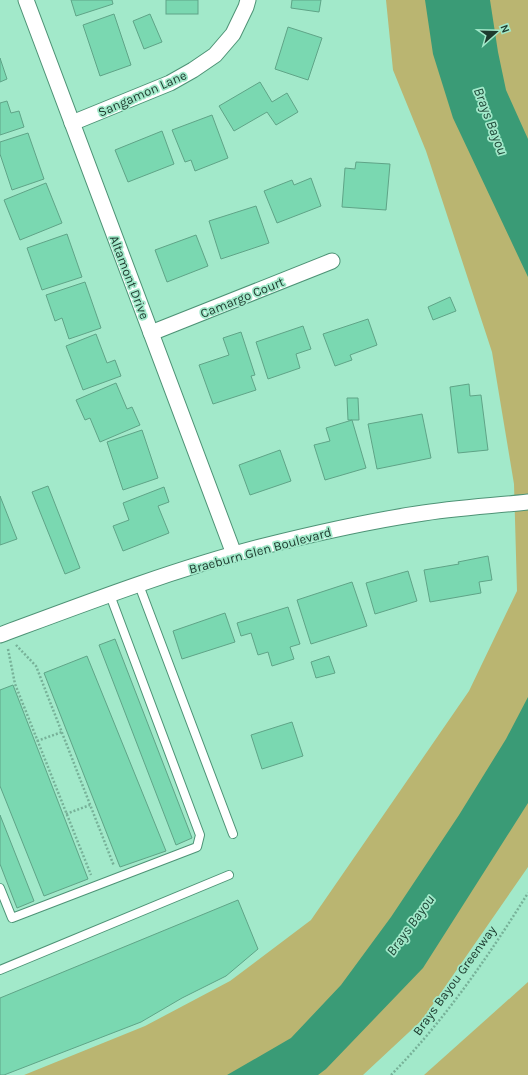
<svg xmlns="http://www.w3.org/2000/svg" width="528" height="1075" viewBox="0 0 528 1075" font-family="Karla,sans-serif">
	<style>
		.green { fill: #bab571 }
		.water { fill: #3a9b76 }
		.building { fill: #7ad8b1; stroke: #5fa487 }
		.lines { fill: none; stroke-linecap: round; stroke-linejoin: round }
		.service-casing { stroke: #4e9376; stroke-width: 10 }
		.minor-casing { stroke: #4e9376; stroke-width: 17 }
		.path { stroke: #77b198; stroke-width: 2.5; stroke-dasharray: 2 2; stroke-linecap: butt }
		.service { stroke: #fff; stroke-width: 8 }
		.minor { stroke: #fff; stroke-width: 15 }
		.labels { text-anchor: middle; stroke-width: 3.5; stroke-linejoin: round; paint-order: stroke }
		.street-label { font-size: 13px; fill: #1d3a2e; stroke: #a2e9ca }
		.water-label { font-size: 14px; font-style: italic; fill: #1f4838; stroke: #a2e9ca }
	</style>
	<rect width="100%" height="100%" fill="#a2e9ca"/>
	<g class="green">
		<polygon points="386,0 528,0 528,867 422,1020 363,1075 24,1075 145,1026 230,981 311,920 469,691 517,591 514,484 492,352 426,151 393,70"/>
		<polygon points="528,982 528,1075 424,1075"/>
	</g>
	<g class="water">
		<polygon points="425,0 490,0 498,52 506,90 528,139 528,277 453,118 433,54"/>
		<polygon points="528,697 528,803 423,968 326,1069 318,1075 227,1075 291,1038 341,985 391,917 459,815 506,739"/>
	</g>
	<g class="building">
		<polygon points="71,0 112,0 113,4 76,16"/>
		<rect x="166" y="0" width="32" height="14"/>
		<polygon points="292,0 321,0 319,12 291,8"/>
		<polygon points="114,14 131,65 100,76 83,25"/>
		<polygon points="150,14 162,42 144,49 133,21"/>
		<polygon points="288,27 322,38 308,80 275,69"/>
		<polygon points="0,58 7,79 0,82"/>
		<polygon points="260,82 272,102 287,93 298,112 276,125 267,112 234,131 219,106"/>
		<polygon points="7,101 11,113 19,111 24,127 0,135 0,103"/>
		<polygon points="212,115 228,158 195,171 191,160 185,162 172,130"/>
		<polygon points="162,131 174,164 128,182 115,150"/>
		<polygon points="28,133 44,179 12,190 0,154 0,142"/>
		<polygon points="356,162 390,164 386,210 342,207 345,168 355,169"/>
		<polygon points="311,178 321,206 277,223 264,191 292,180 294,185"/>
		<polygon points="46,183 62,223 20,240 4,200"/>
		<polygon points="256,206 269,243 221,259 209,221"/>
		<polygon points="67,234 82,277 42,290 27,248"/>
		<polygon points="196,235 208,266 167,282 155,250"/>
		<polygon points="85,282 101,328 69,339 62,318 55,321 46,295"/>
		<polygon points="450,297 456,311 433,320 428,307"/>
		<polygon points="368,319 377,345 350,355 352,360 335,366 323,334"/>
		<polygon points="303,326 311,349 296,354 300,368 268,379 256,342"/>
		<polygon points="241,332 255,375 251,376 256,390 213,404 199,365 229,355 223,338"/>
		<polygon points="96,334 107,363 115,360 121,376 83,390 66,346"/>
		<polygon points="116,383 127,409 132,407 140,425 100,442 90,418 85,420 76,400"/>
		<polygon points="469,384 470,396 481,395 488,450 458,453 450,387"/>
		<polygon points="347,398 358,398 359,420 348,420"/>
		<polygon points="422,414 431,458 377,469 368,424"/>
		<polygon points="352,420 366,468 325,480 314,445 330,441 326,428"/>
		<polygon points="142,430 158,478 123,490 107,442"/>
		<polygon points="280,450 291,481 250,495 239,465"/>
		<polygon points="48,486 80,568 65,574 32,492"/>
		<polygon points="164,487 169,502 158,506 169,533 123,551 113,526 129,520 123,503"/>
		<polygon points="0,496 17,539 0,545"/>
		<polygon points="488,556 492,580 479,582 481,593 430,602 424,570 459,564 458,562"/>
		<polygon points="408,571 417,601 375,614 366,583"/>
		<polygon points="352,582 367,626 311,644 297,600"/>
		<polygon points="288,607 300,644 290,647 294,659 272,666 268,652 258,655 251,633 241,636 237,623"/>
		<polygon points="225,613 235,642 182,659 173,631"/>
		<polygon points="115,639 192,838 176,845 99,645"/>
		<polygon points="87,656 166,851 120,867 44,673"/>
		<polygon points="329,656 335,673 316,678 311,662"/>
		<polygon points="13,685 88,879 44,896 0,786 0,690"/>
		<polygon points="292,722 303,756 262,769 251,735"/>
		<polygon points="0,815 34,901 17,908 0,864"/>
		<polygon points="238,900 258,949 226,976 182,998 141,1022 4,1075 0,1075 0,998"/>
	</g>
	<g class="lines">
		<g class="service-casing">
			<g id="service">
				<polyline points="139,585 233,834"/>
				<polyline points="0,888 12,918 197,847 200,835 110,595"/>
				<polyline points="0,970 229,875"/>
			</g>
		</g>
		<g class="minor-casing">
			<g id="minor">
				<polyline points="26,0 234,554"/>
				<polyline points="72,123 170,83 193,70 215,55 233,34 246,7 248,0"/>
				<polyline points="151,333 332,261"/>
				<path d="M0,635C86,603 172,570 260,547C312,534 364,522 417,514C454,508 491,506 528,502"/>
			</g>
		</g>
		<g class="path">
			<polyline points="16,645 36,666 114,866"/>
			<polyline points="8,649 15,684 91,875"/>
			<polyline points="37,741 62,732"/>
			<polyline points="66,814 90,805"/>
			<path d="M391,1075C444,1021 488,957 528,893"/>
		</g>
		<use href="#service" class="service"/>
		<use href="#minor" class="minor"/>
	</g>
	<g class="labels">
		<g class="street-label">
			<text transform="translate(142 93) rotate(-24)" y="5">Sangamon Lane</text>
			<text transform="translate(130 277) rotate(69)" y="5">Altamont Drive</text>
			<text transform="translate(242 297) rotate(-22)" y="5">Camargo Court</text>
			<text transform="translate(260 550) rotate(-15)" y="5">Braeburn Glen Boulevard</text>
			<text transform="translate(454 980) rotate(-54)" y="5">Brays Bayou Greenway</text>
		</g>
		<g class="water-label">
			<text transform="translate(491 121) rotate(69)" y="5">Brays Bayou</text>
			<text transform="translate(410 925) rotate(-54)" y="5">Brays Bayou</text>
		</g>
	</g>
	<g transform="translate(496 32) rotate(70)" stroke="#a2e9ca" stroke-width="3" paint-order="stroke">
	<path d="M0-3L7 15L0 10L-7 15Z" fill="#1d3a2e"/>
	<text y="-6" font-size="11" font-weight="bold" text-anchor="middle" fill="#1d3a2e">N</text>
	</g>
</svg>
